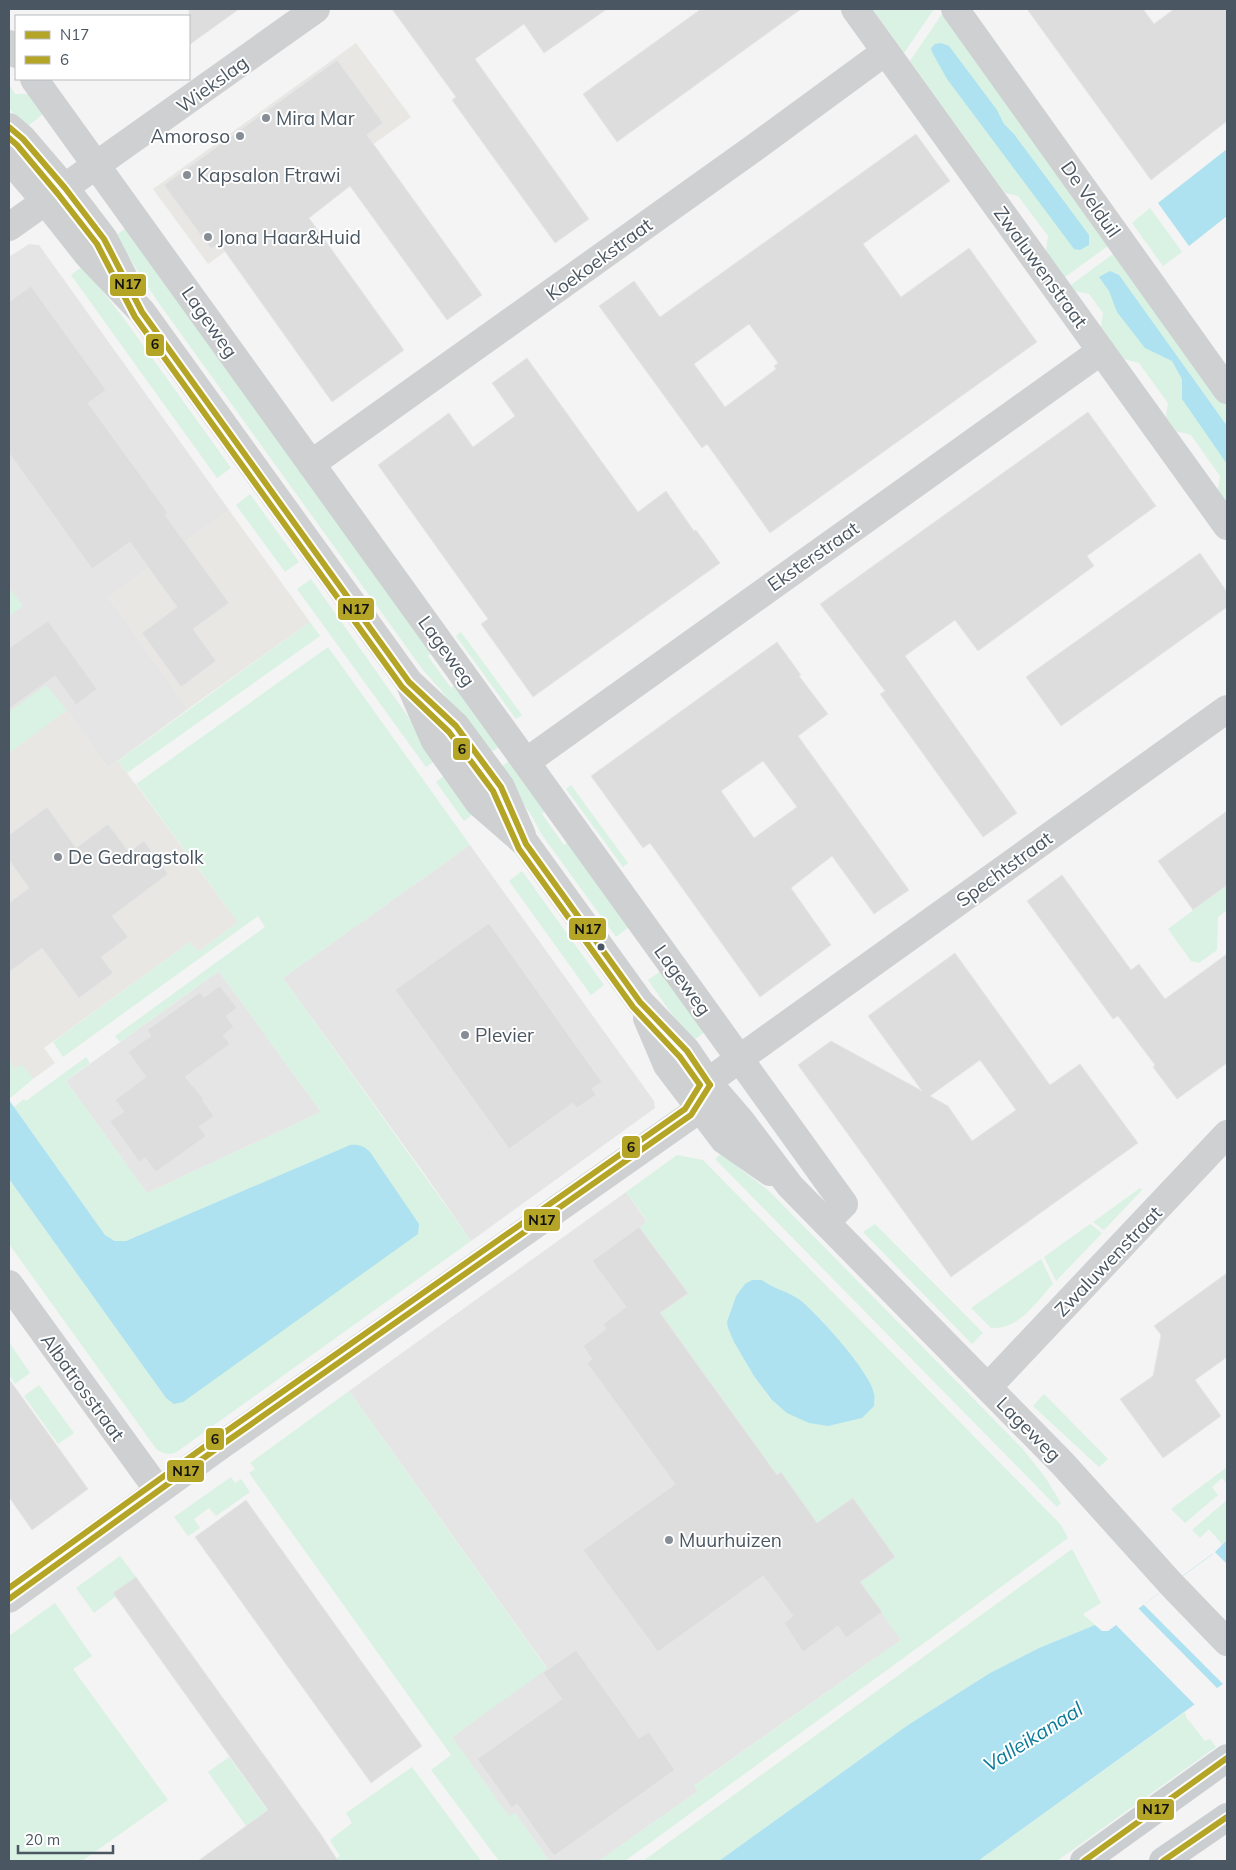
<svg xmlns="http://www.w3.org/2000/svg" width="1236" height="1870" viewBox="0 0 1236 1870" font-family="Mulish,sans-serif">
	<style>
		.commercial { fill: #e8e7e3 }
		.education { fill: #e6e5e6 }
		.green { fill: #d9f2e3; fill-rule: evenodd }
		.water { fill: #aee2f0 }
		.pier { fill: #f4f4f4 }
		.building { fill: #ddddde; stroke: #e5e6e7; fill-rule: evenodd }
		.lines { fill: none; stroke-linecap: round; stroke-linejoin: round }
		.minor { stroke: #ced0d2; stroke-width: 28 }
		.major { stroke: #caced1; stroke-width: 28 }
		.bus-1-casing { stroke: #fff; stroke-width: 10 }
		.bus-2-casing { stroke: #fff; stroke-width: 10 }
		.bus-1 { stroke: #b5a527; stroke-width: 6 }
		.bus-2 { stroke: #b5a527; stroke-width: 6 }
		.poi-dot { fill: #868d94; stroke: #fff; stroke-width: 2 }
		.bus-dot { fill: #4a5661; stroke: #fff; stroke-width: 2 }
		.labels { text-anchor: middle; stroke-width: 4; stroke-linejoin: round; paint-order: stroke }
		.street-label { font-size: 19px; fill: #4a5661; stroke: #fff }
		.poi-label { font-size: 19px; fill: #4a5661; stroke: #fff; text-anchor: start }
		.water-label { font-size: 20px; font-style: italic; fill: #0c7c9b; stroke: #fff }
		.line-badge { stroke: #fff; stroke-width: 2 }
		.pale-badge-label { font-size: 14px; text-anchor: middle; font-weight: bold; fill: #111 }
	</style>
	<rect width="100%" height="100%" fill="#f4f4f4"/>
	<g class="commercial">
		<polygon points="356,43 411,117 208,264 153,189"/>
		<polygon points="229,510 310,622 188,709 108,597"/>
		<polygon points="67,710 108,768 118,761 238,922 198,952 190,942 44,1048 55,1063 33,1079 22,1065 15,1069 9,1060 9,753"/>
	</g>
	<g class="education">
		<polygon points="29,244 39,245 229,510 108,597 188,709 108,768 67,710 9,753 9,257"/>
		<polygon points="470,845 654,1101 655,1108 471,1241 426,1176 283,978"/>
		<polygon points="219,971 321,1112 147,1193 66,1081"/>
		<polygon points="626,1192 647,1222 640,1227 689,1294 661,1313 852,1498 895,1557 896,1631 901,1640 695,1785 698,1791 599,1861 549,1861 515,1813 509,1817 452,1737 547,1668 349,1391"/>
	</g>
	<g class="green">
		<polygon points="873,9 934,9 904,53"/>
		<polygon points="944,11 1112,243 1065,277 1046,251 1048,236 1018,196 1005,193 910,61"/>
		<polygon points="9,85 15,94 28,94 44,113 27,127 9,109"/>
		<polygon points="1150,208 1182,252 1163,266 1132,223"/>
		<polygon points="126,228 432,652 428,656 451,688 455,685 499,747 488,754 440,689 423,670 158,302 115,236"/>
		<polygon points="1117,251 1227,404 1227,502 1218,490 1220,476 1191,435 1176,431 1166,417 1168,403 1139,363 1124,359 1101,327 1103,313 1089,294 1075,291 1071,285"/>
		<polygon points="83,266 125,320 231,468 217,478 71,275"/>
		<polygon points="250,494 299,562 285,572 236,505"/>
		<polygon points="311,579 438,759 426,767 297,589"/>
		<polygon points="9,588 23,606 9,616"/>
		<polygon points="310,622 320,636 127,773 118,761"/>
		<polygon points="461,632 522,715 516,719 456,636"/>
		<path d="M328,647L470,845L283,978L471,1241L178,1451C171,1456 164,1454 157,1450L9,1244V1179L166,1398L370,1152L359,1145H350L126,1241C117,1243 112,1240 105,1235L14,1107L24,1099L26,1101L86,1057L90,1063L66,1081L147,1193L321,1112L219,971L120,1042L115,1036L265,927L258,916L63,1057L53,1042L190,942L198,952L238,922L136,784Z"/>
		<polygon points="46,685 67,710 9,753 9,712"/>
		<polygon points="509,761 545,811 542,814 564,845 568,842 629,927 616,937 542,835 530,813 498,769"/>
		<polygon points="448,773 476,812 464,821 436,782"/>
		<polygon points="571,785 628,863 623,867 566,789"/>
		<polygon points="522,871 604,985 591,995 509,881"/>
		<polygon points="1227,885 1227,910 1218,917 1217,950 1199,963 1191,961 1168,929"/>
		<polygon points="661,971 705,1032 691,1042 648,980"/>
		<polygon points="9,1060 15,1069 22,1064 33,1079 9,1099"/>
		<polygon points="721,1154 768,1190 1022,1448 1045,1477 1061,1503 1057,1507 715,1159"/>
		<path d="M677,1155L703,1160L1061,1525L1068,1538L625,1861H599L698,1791L694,1786L901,1640L860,1583L895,1557L852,1498L817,1524L772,1479L760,1452L661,1313L689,1294L640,1227L647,1221L626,1192ZM762,1280C774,1289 789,1291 800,1300C826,1320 846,1351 867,1377L770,1399L734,1342L730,1313L736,1296Z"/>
		<polygon points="1140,1188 1142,1190 1104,1230 1093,1222"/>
		<polygon points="875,1224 983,1333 972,1344 863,1232"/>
		<polygon points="1090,1224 1102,1233 1056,1281 1044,1257"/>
		<path d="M1041,1259L1053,1284C1035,1303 1019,1330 991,1328L971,1308Z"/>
		<polygon points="9,1342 30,1373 15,1384 9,1375"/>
		<polygon points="39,1385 74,1433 58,1444 24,1396"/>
		<polygon points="349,1391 547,1669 452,1737 509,1816 515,1813 549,1861 499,1861 431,1770 451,1755 249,1473 255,1469 250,1463"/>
		<polygon points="1044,1394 1108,1459 1099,1467 1033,1406"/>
		<polygon points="1227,1467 1227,1484 1222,1478 1212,1487 1218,1495 1185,1523 1171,1509"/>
		<polygon points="231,1477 235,1483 241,1479 250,1492 216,1516 209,1508 194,1519 200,1528 188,1536 174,1517"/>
		<polygon points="1227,1500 1227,1540 1221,1546 1221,1543 1209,1529 1200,1538 1192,1530"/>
		<polygon points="1072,1549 1101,1603 1083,1614 1095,1625 1039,1648 990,1673 908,1725 719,1861 643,1861"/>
		<polygon points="120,1556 136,1577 114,1593 115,1597 94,1613 76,1588"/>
		<polygon points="55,1603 92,1656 73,1669 168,1800 82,1861 9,1861 9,1636"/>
		<polygon points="1185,1712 1186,1717 1205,1741 1210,1739 1216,1747 1057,1861 978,1861"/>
		<polygon points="229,1757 304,1861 284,1861 254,1821 246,1826 208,1772"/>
		<polygon points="412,1767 481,1861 333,1861 340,1856 330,1840 352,1823 346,1813"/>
	</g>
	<g class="water">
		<polygon points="935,44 941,43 949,46 997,110 1004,124 1014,134 1089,235 1089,245 1080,250 1074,249 947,79 932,52 931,48"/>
		<polygon points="1227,149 1227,216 1189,246 1158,203"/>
		<polygon points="1110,271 1119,275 1227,426 1227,464 1182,399 1182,379 1172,361 1145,348 1117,312 1109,291 1099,277"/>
		<path d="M9,1100L105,1235L115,1241H126L350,1145C359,1144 364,1146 370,1152L419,1224L418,1234L183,1402L174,1404L166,1398L9,1179Z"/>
		<path d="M752,1280H762C774,1289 788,1291 800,1300C817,1313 872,1374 874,1394C875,1398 874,1402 874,1406L862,1418L828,1426L809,1423L787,1413L771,1399L754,1376L734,1342L728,1328L727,1322L736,1296L745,1284Z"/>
		<polygon points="1227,1540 1227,1681 978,1861 719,1861 908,1725 990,1673 1039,1648 1095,1625 1102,1631 1108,1631 1215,1552"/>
	</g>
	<g class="pier">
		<polygon points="1214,1551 1227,1564 1227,1684 1225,1686 1141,1602 1144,1601 1146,1603 1213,1554 1212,1552"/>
		<polygon points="1136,1607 1138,1608 1219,1690 1196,1706 1194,1704 1114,1623"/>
	</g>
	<g class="building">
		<polygon points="189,9 239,9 189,45"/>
		<polygon points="392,9 607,9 544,53 524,24 475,59 589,219 555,243 452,100 456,97"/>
		<polygon points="701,9 801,9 617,142 583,94"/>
		<polygon points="1027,9 1143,9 1154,24 1174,9 1227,9 1227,121 1151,180"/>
		<polygon points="337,60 383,123 367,135 482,295 447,320 350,186 309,218 404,350 332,402 219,243 211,249 164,185"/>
		<path d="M916,134L950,181L863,244L901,297L969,248L1037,342L770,533L707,444L702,448L599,306L634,281L660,317ZM749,324L778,363L774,366L776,369L725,407L694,364Z"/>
		<polygon points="31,286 106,390 88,403 168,513 165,515 229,603 193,629 216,661 181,687 142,633 177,607 130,542 92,569 9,453 9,302"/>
		<polygon points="527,358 638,512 666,491 694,531 696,530 720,563 533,697 481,624 488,619 378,465 449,413 473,447 515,416 492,383"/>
		<polygon points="1088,412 1156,506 1087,556 1094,566 978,651 955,620 905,656 1017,813 983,837 880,694 885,691 820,604"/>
		<polygon points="1200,553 1227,592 1227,607 1061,726 1026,677"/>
		<polygon points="48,621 97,689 76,705 55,676 9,709 9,648"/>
		<path d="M777,642L801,675L799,676L828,714L798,736L909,890L874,914L832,856L791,888L831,945L760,997L650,843L643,848L591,776ZM763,761L797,807L754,838L721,791Z"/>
		<polygon points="47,807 76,848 108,824 129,852 144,841 168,874 112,916 128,937 101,957 113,973 79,998 42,948 9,972 9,903 29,888 9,860 9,835"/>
		<polygon points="1227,811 1227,885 1193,910 1158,861"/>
		<polygon points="1062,875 1131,970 1139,964 1165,999 1227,954 1227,1063 1177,1099 1153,1067 1155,1065 1118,1016 1113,1019 1027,901"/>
		<polygon points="489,923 602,1082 592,1089 596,1095 577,1108 573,1103 509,1149 395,990"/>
		<path d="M955,953L1050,1085L1080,1064L1138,1143L951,1277L798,1065L831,1041L922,1091L868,1016ZM980,1060L1016,1110L972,1141L948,1106L930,1096Z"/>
		<polygon points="220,986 237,1008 226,1016 234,1027 223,1035 230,1044 185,1077 204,1099 202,1100 214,1116 199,1127 206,1136 156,1172 145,1158 139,1162 110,1121 124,1112 115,1100 146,1077 128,1052 151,1036 147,1030 200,992 204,997"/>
		<polygon points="639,1227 688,1293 660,1313 777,1475 781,1472 817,1523 853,1498 895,1557 860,1582 882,1612 846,1638 838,1626 803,1652 784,1623 793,1616 763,1576 658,1652 583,1550 675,1484 587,1363 592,1359 583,1346 606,1329 603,1324 626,1307 592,1261"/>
		<polygon points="1227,1273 1227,1357 1195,1380 1221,1416 1163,1458 1120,1399 1153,1376 1161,1335 1154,1326"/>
		<polygon points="9,1379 88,1489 32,1530 9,1497"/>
		<polygon points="246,1500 422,1746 371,1783 195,1537"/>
		<polygon points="136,1577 320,1833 338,1861 198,1861 268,1810 113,1593"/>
		<polygon points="576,1650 639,1738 649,1732 675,1770 554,1856 517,1804 512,1808 477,1759 562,1699 543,1673"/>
	</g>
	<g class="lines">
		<g class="minor">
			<polyline points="855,9 1227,526"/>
			<polyline points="955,9 1227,390"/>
			<polyline points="9,44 16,54"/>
			<polyline points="34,79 844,1204 826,1222"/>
			<polyline points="9,127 23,139 65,188 104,239 127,284"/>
			<polyline points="9,159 46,202 87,254 142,312 409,682 456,726 501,787 522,835"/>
			<polyline points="9,227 316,9"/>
			<polyline points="311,464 754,148 885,52"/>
			<polyline points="409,682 435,741 479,803 526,844 640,1002 687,1051 710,1085 741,1121 790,1186 1063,1464 1171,1584 1227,1642"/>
			<polyline points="526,762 1101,351"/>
			<polyline points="647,1018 667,1065 724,1140 770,1172"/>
			<polyline points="9,1284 158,1490"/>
			<polyline points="988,1387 1227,1134"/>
			<polyline points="9,1599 223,1444 691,1115 716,1076 739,1059 1227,709"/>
		</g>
		<g class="major">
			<polyline points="1084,1861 1227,1758"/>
			<polyline points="1163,1861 1227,1817"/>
		</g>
		<g class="bus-1-casing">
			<g id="bus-1">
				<polyline points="9,127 23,139 65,188 104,239 142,312 409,682 456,726 501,787 526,844 640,1002 687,1051 710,1085"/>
				<polyline points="9,1599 223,1444 691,1115 710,1085"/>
				<polyline points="1084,1861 1227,1758"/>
				<polyline points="1163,1861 1227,1817"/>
			</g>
		</g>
		<g class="bus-2-casing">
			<polyline id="bus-2" points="9,138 17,145 58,194 97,244 135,317 402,687 449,732 493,791 519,849 633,1007 680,1057 700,1085 685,1109 218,1437 9,1588"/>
		</g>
		<use href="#bus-1" class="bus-1"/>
		<use href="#bus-2" class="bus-2"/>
	</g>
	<g class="poi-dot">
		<circle cx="266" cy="118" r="5"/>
		<circle cx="240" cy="136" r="5"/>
		<circle cx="187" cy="175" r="5"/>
		<circle cx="208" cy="237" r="5"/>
		<circle cx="58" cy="857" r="5"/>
		<circle cx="465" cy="1035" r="5"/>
		<circle cx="669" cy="1540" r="5"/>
	</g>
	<circle class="bus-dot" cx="601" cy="947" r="4.5"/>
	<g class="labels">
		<g class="street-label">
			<text transform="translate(212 84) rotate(-36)" y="7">Wiekslag</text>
			<text transform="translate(1091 199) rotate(55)" y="7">De Velduil</text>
			<text transform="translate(599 259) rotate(-36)" y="7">Koekoekstraat</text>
			<text transform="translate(1041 267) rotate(54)" y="7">Zwaluwenstraat</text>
			<text transform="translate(210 322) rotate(55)" y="7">Lageweg</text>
			<text transform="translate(813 556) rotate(-35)" y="7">Eksterstraat</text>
			<text transform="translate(447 651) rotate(54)" y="7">Lageweg</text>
			<text transform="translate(1004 869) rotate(-36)" y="7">Spechtstraat</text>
			<text transform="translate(683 980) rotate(54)" y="7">Lageweg</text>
			<text transform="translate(1108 1261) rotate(-46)" y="7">Zwaluwenstraat</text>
			<text transform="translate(83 1387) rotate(54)" y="7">Albatrosstraat</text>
			<text transform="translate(1029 1429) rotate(45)" y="7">Lageweg</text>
		</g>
		<g class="poi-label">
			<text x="276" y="125">Mira Mar</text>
			<text x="230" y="143" text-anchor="end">Amoroso</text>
			<text x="197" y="182">Kapsalon Ftrawi</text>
			<text x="218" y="244">Jona Haar&amp;Huid</text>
			<text x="68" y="864">De Gedragstolk</text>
			<text x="475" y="1042">Plevier</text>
			<text x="679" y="1547">Muurhuizen</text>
		</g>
		<g class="water-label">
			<text transform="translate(1033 1737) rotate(-32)" y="7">Valleikanaal</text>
		</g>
	</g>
	<g class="line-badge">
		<rect x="109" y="273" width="38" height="24" rx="5" fill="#b5a527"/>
		<rect x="145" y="333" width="20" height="24" rx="5" fill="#b5a527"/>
		<rect x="337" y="597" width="38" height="24" rx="5" fill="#b5a527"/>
		<rect x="452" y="737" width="19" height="24" rx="5" fill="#b5a527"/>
		<rect x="568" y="917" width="39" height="24" rx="5" fill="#b5a527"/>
		<rect x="621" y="1135" width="20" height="24" rx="5" fill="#b5a527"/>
		<rect x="523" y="1208" width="38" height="24" rx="5" fill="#b5a527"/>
		<rect x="205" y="1427" width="20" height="24" rx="5" fill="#b5a527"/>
		<rect x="166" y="1459" width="39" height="24" rx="5" fill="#b5a527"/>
		<rect x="1136" y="1798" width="39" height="23" rx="5" fill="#b5a527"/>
	</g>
	<g class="pale-badge-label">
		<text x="128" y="289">N17</text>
		<text x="155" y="349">6</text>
		<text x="356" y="614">N17</text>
		<text x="462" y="754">6</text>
		<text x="588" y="934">N17</text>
		<text x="631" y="1152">6</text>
		<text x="542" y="1225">N17</text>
		<text x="215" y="1444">6</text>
		<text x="186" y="1476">N17</text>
		<text x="1156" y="1814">N17</text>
	</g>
	<rect width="1236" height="1870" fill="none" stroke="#4a5661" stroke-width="20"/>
	<rect x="15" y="15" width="175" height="65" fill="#ffffff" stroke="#b7bbc0"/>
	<rect x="25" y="31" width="25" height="8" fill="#b5a527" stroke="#b7bbc0"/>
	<text x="60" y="40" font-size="15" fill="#4a5661">N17</text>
	<rect x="25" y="56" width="25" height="8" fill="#b5a527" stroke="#b7bbc0"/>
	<text x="60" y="65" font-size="15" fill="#4a5661">6</text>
	<path d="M18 1845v8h95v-8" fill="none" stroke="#4a5661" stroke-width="2.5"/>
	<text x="25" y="1845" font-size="15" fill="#4a5661" stroke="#ffffff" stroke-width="4" paint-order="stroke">20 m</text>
</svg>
